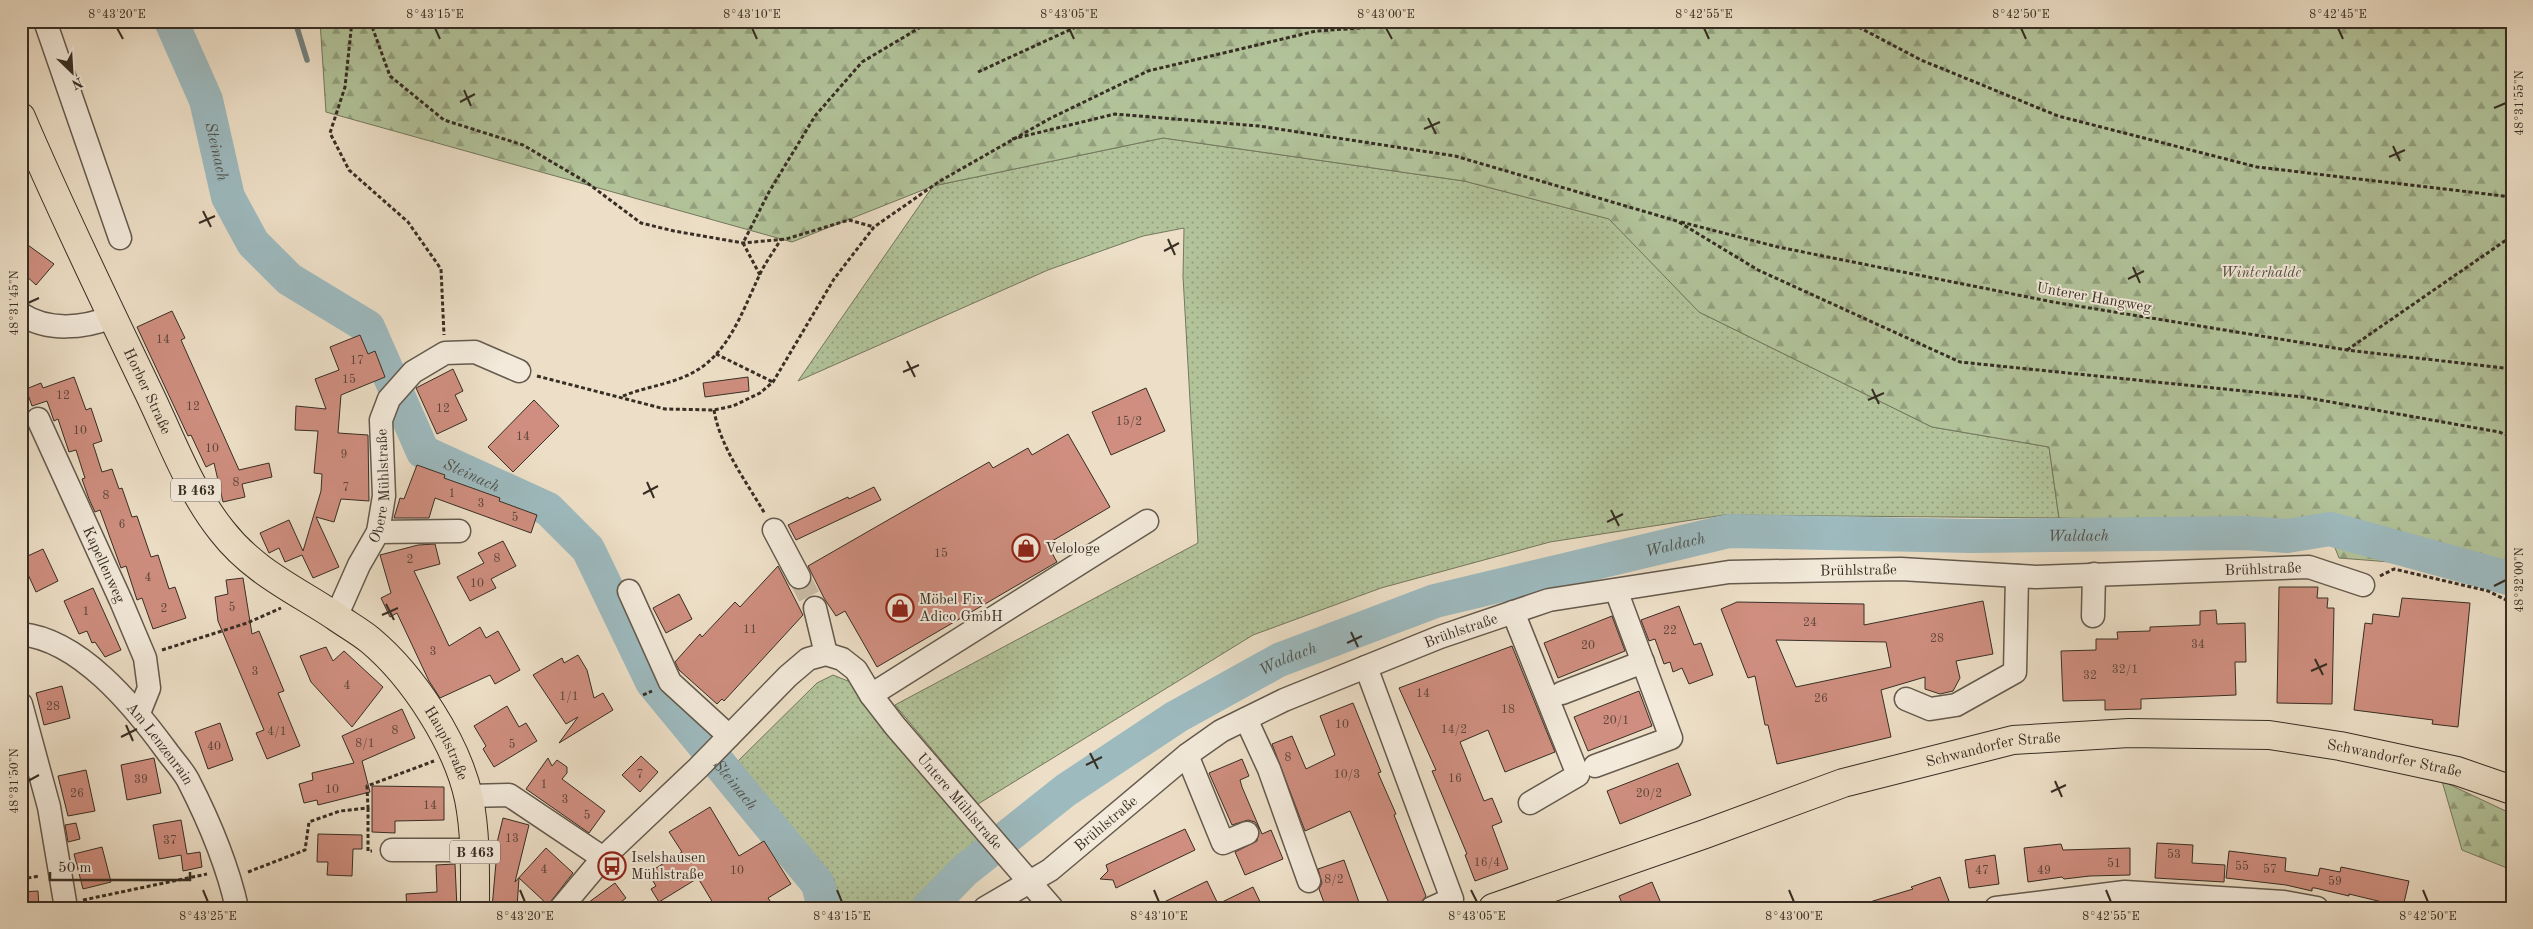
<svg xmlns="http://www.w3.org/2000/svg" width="2533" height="929" viewBox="0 0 2533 929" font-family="'Old Standard TT',serif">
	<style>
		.grass { fill: url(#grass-dots); stroke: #74785f }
		.forest { fill: url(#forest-firs); stroke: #74785f }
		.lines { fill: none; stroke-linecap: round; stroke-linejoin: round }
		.stream { stroke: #748281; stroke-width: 5.5 }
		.river { stroke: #9dbabf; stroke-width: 34 }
		.building { fill: #cf8e7f; stroke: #372e24; fill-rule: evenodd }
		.minor-tunnel { stroke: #c9bca6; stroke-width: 22; stroke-dasharray: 22 11; stroke-linecap: butt }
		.minor-casing { stroke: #645a4d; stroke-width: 25 }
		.major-casing { stroke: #372e24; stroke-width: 30 }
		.path { stroke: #372e24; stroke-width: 3; stroke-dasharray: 4 2.5; stroke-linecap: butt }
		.minor { stroke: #f3eadb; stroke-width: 22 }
		.major { stroke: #eddfc7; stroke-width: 28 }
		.ticks { fill: none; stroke: #372e24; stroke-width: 2 }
		.labels { text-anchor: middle; stroke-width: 4; stroke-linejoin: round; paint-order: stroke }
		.number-label { font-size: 12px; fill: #5d463b }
		.shield { fill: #f3eadb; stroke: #6f665b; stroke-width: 1 }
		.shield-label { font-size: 14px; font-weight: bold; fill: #372e24 }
		.park-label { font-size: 15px; font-style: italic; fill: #504c3c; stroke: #f3eadb }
		.street-label { font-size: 15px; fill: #372e24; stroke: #f3eadb }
		.poi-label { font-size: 15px; fill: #372e24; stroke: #f3eadb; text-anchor: start }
		.water-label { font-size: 16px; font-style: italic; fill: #50514b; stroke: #f3eadb }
		.neatline { fill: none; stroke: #372e24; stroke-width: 2 }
		.ticks-label { font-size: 12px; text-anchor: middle; fill: #372e24 }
	</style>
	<defs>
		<pattern id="grass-dots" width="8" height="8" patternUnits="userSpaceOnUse" patternTransform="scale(1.25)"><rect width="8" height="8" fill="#b2c39a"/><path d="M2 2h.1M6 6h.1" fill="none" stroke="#929f7d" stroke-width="1.8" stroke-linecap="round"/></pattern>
		<pattern id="forest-firs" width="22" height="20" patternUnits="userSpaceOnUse" patternTransform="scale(1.25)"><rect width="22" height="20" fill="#b2c39a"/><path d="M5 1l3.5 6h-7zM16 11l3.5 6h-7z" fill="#929f7d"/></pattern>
	</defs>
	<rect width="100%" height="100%" fill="#eddfc7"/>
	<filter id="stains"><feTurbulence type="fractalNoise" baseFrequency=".004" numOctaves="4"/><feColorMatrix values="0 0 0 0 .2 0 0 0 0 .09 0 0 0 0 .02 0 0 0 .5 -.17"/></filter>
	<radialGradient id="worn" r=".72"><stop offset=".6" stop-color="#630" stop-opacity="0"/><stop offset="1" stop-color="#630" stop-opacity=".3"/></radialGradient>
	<g class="grass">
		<polygon points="1163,138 1464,181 1610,219 1699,312 1932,427 2049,447 2059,518 1724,515 1550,542 1381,588 1253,635 978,804 895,705 1198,543 1183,276 1184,228 1143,236 1048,270 798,381 933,186"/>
		<polygon points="833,675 853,683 983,843 921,908 838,908 834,879 736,763 817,683"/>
	</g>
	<g class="forest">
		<polygon points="320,21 2512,21 2512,590 2416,564 2339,558 2324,520 2289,523 2059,518 2049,447 1932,427 1699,312 1609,219 1464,181 1163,138 933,186 792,242 326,112"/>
		<polygon points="2442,781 2512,814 2512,870 2462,850"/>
	</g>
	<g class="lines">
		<polyline class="stream" points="295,21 307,60"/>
		<g class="river">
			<path id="s1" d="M171,21L206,100L228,197L253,243L289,279L368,327L423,452L548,509L588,549L652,682L818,884L824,908"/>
			<path id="s2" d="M928,908L964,871L1066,790L1176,717L1279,660L1435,601L1729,531L1971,536L2246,533L2287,536L2330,529L2512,579"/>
		</g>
	</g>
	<g class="building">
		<polygon points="21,240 54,264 36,285 21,271"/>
		<polygon points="172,311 185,338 181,340 239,470 269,463 272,477 242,484 245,497 223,502 214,463 206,467 191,435 188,436 137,327"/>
		<polygon points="360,335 368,354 375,351 385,377 341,395 338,433 368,435 369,501 341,499 334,522 316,517 339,567 313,578 302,555 285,562 279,548 269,553 260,533 289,520 303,551 321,491 322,474 314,473 318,431 295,430 296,406 326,409 315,379 339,370 330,347"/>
		<polygon points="453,369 463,391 455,395 467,420 437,434 416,388"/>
		<polygon points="74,377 86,410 91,408 102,441 93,444 102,472 112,469 119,489 122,488 132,517 137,516 151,557 158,555 169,589 175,587 186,618 153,629 142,598 137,600 126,566 121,568 100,510 95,512 89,499 82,479 85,478 76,450 69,452 58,419 54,421 47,401 32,406 26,389 41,383 43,388"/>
		<polygon points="748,377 749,391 705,397 703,383"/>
		<polygon points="1146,388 1165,431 1111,455 1092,412"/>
		<polygon points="534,400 559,426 513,472 488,447"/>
		<polygon points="1068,434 1110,507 1047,544 1057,562 877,667 845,611 836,616 824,598 808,566 989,462 993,468 1028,448 1032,455"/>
		<polygon points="417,465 445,475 444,478 500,498 499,501 537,515 531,533 435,498 429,518 394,518 400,498 404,499"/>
		<polygon points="874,487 881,500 796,540 788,525 848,497 849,499"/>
		<polygon points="503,541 516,566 491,579 496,588 470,601 457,577 484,563 478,553"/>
		<polygon points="435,544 440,564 414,571 449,646 480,627 486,638 498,631 520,670 495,684 490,675 440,698 429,681 397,613 390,617 381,598 391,593 380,555 418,545"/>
		<polygon points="43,549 58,581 36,592 21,559"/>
		<polygon points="778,566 803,615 724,701 722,699 717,704 679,670 675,662 700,634 702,637 735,602 740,607"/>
		<polygon points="243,578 252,634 259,631 284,691 278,693 300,746 267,759 256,733 264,730 218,621 215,597 228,594 226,580"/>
		<polygon points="2279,587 2318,587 2317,598 2328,598 2327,608 2334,608 2332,704 2277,703"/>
		<polygon points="93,588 121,650 105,657 95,642 92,643 87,631 79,634 64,601"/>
		<polygon points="679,594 692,619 666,633 653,608"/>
		<polygon points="2402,598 2470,603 2458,727 2432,724 2433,720 2354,710 2365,623 2372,624 2373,614 2399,617"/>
		<path d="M1983,601L1993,654L1956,661L1960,678L1953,691L1940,694L1925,689V677L1881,690L1891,737L1777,764L1768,725H1765L1755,676L1748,678L1721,609L1737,602L1864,604V625ZM1776,640L1886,642L1891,667L1796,687Z"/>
		<polygon points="1679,606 1694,645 1701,643 1713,675 1689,684 1682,668 1673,672 1670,662 1664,664 1655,639 1649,641 1641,620"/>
		<polygon points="2216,610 2217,624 2245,623 2246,662 2235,662 2236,695 2141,699 2141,709 2105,710 2105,700 2063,701 2061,651 2096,650 2096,639 2118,639 2117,632 2150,631 2150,627 2200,625 2200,611"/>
		<polygon points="1612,616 1625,651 1558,678 1544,643"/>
		<polygon points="1512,646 1555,752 1505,772 1488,730 1460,742 1484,801 1492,798 1502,822 1492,826 1508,869 1475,881 1465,855 1467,854 1432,771 1436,770 1399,688"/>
		<polygon points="326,647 333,661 344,651 383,687 352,727 311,682 300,656"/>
		<polygon points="578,655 587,670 594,698 603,693 613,710 559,743 578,717 566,724 533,675 562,658 564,663"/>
		<polygon points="62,686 70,718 44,725 36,693"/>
		<polygon points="1639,691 1652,726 1588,751 1574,717"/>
		<polygon points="1353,703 1381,772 1378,773 1396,814 1394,815 1426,896 1420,904 1412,908 1391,908 1350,811 1305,831 1272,744 1292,736 1306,769 1335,755 1320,716"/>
		<polygon points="507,706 519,727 526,723 537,741 494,767 483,749 486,746 474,726"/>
		<polygon points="402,709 415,738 362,761 370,792 318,805 317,800 304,803 299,784 313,780 312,773 354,763 342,736"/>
		<polygon points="220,723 233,760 208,769 195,732"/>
		<polygon points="641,756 658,772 640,792 622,775"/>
		<polygon points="154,758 161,793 127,800 121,765"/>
		<polygon points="548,758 552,766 557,760 567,767 567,773 562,779 605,811 589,833 526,789"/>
		<polygon points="1242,759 1249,776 1240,780 1242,787 1262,834 1271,830 1283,859 1245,875 1235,852 1257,841 1259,828 1255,822 1248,820 1232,825 1209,773"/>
		<polygon points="1678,763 1691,795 1620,824 1607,791"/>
		<polygon points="86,770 95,811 68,816 58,776"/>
		<polygon points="372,786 444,787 444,820 395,821 395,833 372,832"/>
		<polygon points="710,807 739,856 764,841 791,884 768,898 775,908 716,908 698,878 659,902 651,889 656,886 648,873 682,852 669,832"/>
		<polygon points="503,818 529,825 515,882 546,848 573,873 548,905 519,878 517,908 492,908 497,851 495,851"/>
		<polygon points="181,820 187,854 200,852 202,867 183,871 181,855 159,859 153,825"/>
		<polygon points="76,823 80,839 68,842 65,825"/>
		<polygon points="1185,829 1195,850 1116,888 1113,880 1100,879 1108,871 1106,865"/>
		<polygon points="318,834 362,835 362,849 353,849 352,876 327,875 328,862 317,862"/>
		<polygon points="2157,843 2193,845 2192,863 2225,865 2224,882 2155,878"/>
		<polygon points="2061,844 2063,850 2130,848 2130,875 2090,876 2064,879 2062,877 2028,882 2024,848"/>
		<polygon points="102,847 111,882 83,889 74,854"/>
		<polygon points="2229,851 2286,858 2285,871 2318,876 2320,868 2340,872 2341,867 2409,881 2403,907 2349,894 2349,896 2315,888 2312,888 2312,891 2286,885 2226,878"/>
		<polygon points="1995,855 1999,884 1969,888 1965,860"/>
		<polygon points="1344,860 1361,908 1326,908 1319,889 1322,883 1318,869"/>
		<polygon points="455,864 457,908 407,908 406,894 437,892 436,865"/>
		<polygon points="1940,877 1949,901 1925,908 1864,908 1863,904 1913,889 1911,887"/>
		<polygon points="1207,881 1218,904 1253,887 1263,908 1152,908"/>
		<polygon points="1652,882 1663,908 1624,908 1619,896"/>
		<polygon points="615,883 626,898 613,908 581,908"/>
		<polygon points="38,891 39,908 21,908 21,892"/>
	</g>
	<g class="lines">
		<polyline class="minor-tunnel" points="799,577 815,608"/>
		<g class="minor-casing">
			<g id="minor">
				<polyline points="45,21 120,238"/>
				<path d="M21,314C48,332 84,328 112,317"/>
				<path id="s3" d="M38,419L121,601L145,658L149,688L139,713"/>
				<polyline points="774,530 799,577"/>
				<polyline points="378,532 459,531"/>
				<polyline points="629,591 670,682 729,736"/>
				<polyline points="815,608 826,654"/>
				<polyline points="1513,612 1578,775 1530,803"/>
				<polyline points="2093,616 2094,574"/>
				<path id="s4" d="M336,617L359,565L378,532L384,496L381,420L389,399L413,372L445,353L475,352L519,371"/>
				<path id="s5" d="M21,634C80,640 133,705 166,750C173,760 182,769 188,780C209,821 227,863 237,908"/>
				<polyline points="1366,667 1452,899 1432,908"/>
				<polyline points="1562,693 1643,662"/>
				<polyline points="871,695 1147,521"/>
				<polyline points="1906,699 1930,709 1956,705 2015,672 2017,576"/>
				<polyline points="21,704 49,807 66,908"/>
				<polyline points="1246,719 1269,769 1309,881"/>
				<polyline points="1187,755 1223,843 1247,833"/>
				<polyline points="1595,766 1671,738 1616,590"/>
				<polyline points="468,796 509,795 603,858"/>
				<polyline points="392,850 475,850"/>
				<path id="s6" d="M561,908L603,858L698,768L788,676L808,659L826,654L842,659L856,670L871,695L895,726L1052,908"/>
				<path id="s7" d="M985,908L1050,870L1187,755L1221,731L1284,700L1440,637L1549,600L1729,572L1901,569L2036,577L2309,567L2363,585"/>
				<polyline points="1996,908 2125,892 2284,902 2317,908"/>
			</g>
		</g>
		<g class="major-casing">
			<g id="major">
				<path id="s8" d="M21,117C60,209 104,299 147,389C170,436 189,490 222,531C253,571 294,589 335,616C346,624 359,631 370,640C413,676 457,743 469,799C476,835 475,871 475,908"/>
				<path id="s9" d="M1493,908L1705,834L1843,783L2013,740L2129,733L2269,735L2340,746L2457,771L2512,790"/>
			</g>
		</g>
		<g class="path">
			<polyline points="352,21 345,87 330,133 349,170 408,222 441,269 444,335"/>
			<polyline points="370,21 390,76 444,120 523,145 586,182 641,223 674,231 743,243 786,239 849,220 874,227"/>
			<polyline points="578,21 582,24 670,27 729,21"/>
			<polyline points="1847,21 1921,60 2058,116 2257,167 2512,197"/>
			<polyline points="978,72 1089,21"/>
			<polyline points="1012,139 1115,114 1259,126 1455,156 1677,221 1758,270 1960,362 2303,397 2499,432 2512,437"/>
			<polyline points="1681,222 1778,247 2053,302 2347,350 2512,369"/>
			<polyline points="760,275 743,243 769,192 815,116 862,62 931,21"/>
			<polyline points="2347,350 2512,236"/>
			<polyline points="716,354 773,382"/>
			<polyline points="537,376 665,409 714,410 733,406 760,393 773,382 834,279 874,227 940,181 1049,119 1148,71 1316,31 1466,21"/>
			<path d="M623,396C647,386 676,384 699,369C730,349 744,308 759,276C765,263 774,251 781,239"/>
			<path d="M714,410C720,447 746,481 765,514"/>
			<polyline points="2380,576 2394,569 2488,591 2512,603"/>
			<polyline points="162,650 247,623 281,608"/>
			<polyline points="643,695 652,691"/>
			<polyline points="368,808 368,851 372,851"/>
			<polyline points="248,872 305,850 309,822 340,811 368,808 367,786 434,761"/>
			<polyline points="21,879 40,876"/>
			<polyline points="83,900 207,874"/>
		</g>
		<use href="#minor" class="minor"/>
		<use href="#major" class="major"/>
	</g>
	<path class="ticks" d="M117,28L123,39M435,28L440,39M752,28L757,39M1069,28L1074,39M1386,28L1392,39M1704,28L1709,39M2021,28L2026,39M2338,28L2343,39M464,90L471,106M460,102L475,94M2494,108L2506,103M1428,118L1436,134M1424,129L1440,122M2393,146L2400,161M2389,157L2405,150M203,211L211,227M199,223L215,216M1168,239L1175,255M1164,251L1179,243M2133,267L2140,283M2128,279L2144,271M28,303L39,298M907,361L915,377M903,372L919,365M1872,389L1879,404M1868,400L1884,393M647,482L654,498M643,494L658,486M1611,510L1619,526M1607,522L1623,514M2494,586L2506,580M386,604L394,620M382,615L398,608M1351,632L1358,647M1347,643L1362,636M2315,659L2323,675M2311,671L2327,664M126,725L133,741M121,737L137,729M1090,753L1098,769M1086,765L1102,757M28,781L39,775M2055,781L2062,797M2051,792L2066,785M203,890L208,902M520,890L525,902M837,890L842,902M1154,890L1159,902M1471,890L1477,902M1789,890L1794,902M2106,890L2111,902M2423,890L2428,902"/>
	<defs>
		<g id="shop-ring" transform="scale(1.4375)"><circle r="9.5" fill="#f3eadb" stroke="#8f2418" stroke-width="1.5"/><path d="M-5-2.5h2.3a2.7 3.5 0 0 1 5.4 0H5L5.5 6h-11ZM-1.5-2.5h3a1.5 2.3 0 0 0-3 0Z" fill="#8f2418"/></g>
		<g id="bus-ring" transform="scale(1.4375)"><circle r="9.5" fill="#f3eadb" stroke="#8f2418" stroke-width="1.5"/><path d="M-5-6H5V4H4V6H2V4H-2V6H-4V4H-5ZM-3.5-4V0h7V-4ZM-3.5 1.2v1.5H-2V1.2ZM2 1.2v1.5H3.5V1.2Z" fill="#8f2418"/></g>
	</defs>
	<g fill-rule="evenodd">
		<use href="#shop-ring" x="1026" y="548"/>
		<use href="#shop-ring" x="900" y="608"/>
		<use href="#bus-ring" x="612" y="866"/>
	</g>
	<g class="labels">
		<g class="number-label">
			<text x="163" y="343">14</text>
			<text x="357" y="364">17</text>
			<text x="349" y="383">15</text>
			<text x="63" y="399">12</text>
			<text x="193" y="410">12</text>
			<text x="443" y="412">12</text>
			<text x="1129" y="425">15/2</text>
			<text x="80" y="434">10</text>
			<text x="523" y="440">14</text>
			<text x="212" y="452">10</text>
			<text x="344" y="458">9</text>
			<text x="236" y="486">8</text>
			<text x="346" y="491">7</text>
			<text x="452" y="497">1</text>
			<text x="106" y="499">8</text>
			<text x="481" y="507">3</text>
			<text x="515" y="521">5</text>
			<text x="122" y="528">6</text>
			<text x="941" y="557">15</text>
			<text x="497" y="562">8</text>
			<text x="410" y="563">2</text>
			<text x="148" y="581">4</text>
			<text x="477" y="587">10</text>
			<text x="232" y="611">5</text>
			<text x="164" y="612">2</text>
			<text x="86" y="615">1</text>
			<text x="1810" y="626">24</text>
			<text x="750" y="633">11</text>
			<text x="1670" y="634">22</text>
			<text x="1937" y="642">28</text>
			<text x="2198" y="648">34</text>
			<text x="1588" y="649">20</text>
			<text x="433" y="655">3</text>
			<text x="2125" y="673">32/1</text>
			<text x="255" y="675">3</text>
			<text x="2090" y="679">32</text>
			<text x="347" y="689">4</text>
			<text x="1423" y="697">14</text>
			<text x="569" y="700">1/1</text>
			<text x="1821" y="702">26</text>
			<text x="53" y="710">28</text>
			<text x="1508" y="713">18</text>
			<text x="1616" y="724">20/1</text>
			<text x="1342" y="728">10</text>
			<text x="1454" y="733">14/2</text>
			<text x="395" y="734">8</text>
			<text x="277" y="735">4/1</text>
			<text x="365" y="747">8/1</text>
			<text x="512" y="748">5</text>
			<text x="214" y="750">40</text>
			<text x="1288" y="761">8</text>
			<text x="640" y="778">7</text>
			<text x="1347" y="778">10/3</text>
			<text x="1455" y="782">16</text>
			<text x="141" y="783">39</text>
			<text x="544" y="788">1</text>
			<text x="332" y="793">10</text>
			<text x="77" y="797">26</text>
			<text x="1649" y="797">20/2</text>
			<text x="565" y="803">3</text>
			<text x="430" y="809">14</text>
			<text x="587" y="819">5</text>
			<text x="512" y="842">13</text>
			<text x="170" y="844">37</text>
			<text x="2174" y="858">53</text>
			<text x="1487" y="866">16/4</text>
			<text x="2114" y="867">51</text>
			<text x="2242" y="870">55</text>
			<text x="544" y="873">4</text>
			<text x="2270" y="873">57</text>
			<text x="737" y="874">10</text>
			<text x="1982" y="874">47</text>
			<text x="2044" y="874">49</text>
			<text x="1334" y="883">8/2</text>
			<text x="2335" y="885">59</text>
		</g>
		<g class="shield">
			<rect x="171" y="478.5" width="50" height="23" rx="4"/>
			<rect x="450" y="840.5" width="50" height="23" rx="4"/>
		</g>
		<g class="shield-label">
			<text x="196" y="495">B 463</text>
			<text x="475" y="857">B 463</text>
		</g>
		<g class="park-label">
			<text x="2261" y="277">Winterhalde</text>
		</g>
		<g class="street-label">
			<text transform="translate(2094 297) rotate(10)" y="5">Unterer Hangweg</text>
			<text dy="5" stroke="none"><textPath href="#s8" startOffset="302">Horber Straße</textPath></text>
			<text dy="5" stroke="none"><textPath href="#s4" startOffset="141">Obere Mühlstraße</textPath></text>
			<text dy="5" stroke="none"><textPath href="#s3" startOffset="160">Kapellenweg</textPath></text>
			<text dy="5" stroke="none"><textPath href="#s7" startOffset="1366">Brühlstraße</textPath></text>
			<text dy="5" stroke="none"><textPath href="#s7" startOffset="961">Brühlstraße</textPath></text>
			<text dy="5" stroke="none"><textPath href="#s7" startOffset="556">Brühlstraße</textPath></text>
			<text dy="5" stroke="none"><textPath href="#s8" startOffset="775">Hauptstraße</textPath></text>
			<text dy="5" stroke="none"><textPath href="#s5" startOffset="182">Am Lenzenrain</textPath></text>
			<text dy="5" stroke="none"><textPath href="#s9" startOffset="526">Schwandorfer Straße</textPath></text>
			<text dy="5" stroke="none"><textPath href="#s9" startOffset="931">Schwandorfer Straße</textPath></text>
			<text dy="5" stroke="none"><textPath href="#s6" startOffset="572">Untere Mühlstraße</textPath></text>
			<text dy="5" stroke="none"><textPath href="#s7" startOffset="148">Brühlstraße</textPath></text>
		</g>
		<g class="poi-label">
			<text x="1045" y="553">Velologe</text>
			<text x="919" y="604">Möbel Fix<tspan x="919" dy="17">Adico GmbH</tspan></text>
			<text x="631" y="862">Iselshausen<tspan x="631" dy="17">Mühlstraße</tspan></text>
		</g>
		<g class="water-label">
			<text dy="6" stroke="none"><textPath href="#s1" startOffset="139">Steinach</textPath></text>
			<text dy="6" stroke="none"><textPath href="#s1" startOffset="572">Steinach</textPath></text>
			<text dy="6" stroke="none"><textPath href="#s2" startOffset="1250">Waldach</textPath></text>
			<text dy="6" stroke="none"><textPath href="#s2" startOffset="845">Waldach</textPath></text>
			<text dy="6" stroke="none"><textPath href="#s2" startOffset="440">Waldach</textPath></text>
			<text dy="6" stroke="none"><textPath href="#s1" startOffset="992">Steinach</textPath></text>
		</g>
	</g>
	<rect width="2533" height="929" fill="none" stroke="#eddfc7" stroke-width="55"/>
	<g transform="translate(72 72) rotate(155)" stroke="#f3eadb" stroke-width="4" paint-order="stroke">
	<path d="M0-4L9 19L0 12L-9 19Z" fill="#372e24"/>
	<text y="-8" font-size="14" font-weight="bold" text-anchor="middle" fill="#372e24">N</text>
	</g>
	<path d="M50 872v8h140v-8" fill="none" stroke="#372e24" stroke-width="2.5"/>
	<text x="58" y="872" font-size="15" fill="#372e24" stroke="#f3eadb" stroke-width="4" paint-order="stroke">50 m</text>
	<rect x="28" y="28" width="2478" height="874" class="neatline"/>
	<g class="ticks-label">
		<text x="117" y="18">8°43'20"E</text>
		<text x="435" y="18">8°43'15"E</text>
		<text x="752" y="18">8°43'10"E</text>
		<text x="1069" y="18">8°43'05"E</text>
		<text x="1386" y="18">8°43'00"E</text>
		<text x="1704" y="18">8°42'55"E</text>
		<text x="2021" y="18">8°42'50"E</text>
		<text x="2338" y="18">8°42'45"E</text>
		<text transform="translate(2519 103) rotate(-90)" y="4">48°31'55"N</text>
		<text transform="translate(14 303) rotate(-90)" y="4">48°31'45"N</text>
		<text transform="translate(2519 580) rotate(-90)" y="4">48°32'00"N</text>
		<text transform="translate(14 781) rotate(-90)" y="4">48°31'50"N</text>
		<text x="208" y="920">8°43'25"E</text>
		<text x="525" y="920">8°43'20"E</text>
		<text x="842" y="920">8°43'15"E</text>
		<text x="1159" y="920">8°43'10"E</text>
		<text x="1477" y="920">8°43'05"E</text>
		<text x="1794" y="920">8°43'00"E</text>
		<text x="2111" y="920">8°42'55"E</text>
		<text x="2428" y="920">8°42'50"E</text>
	</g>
	<rect width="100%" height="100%" filter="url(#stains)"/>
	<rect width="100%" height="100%" fill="url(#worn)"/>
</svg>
